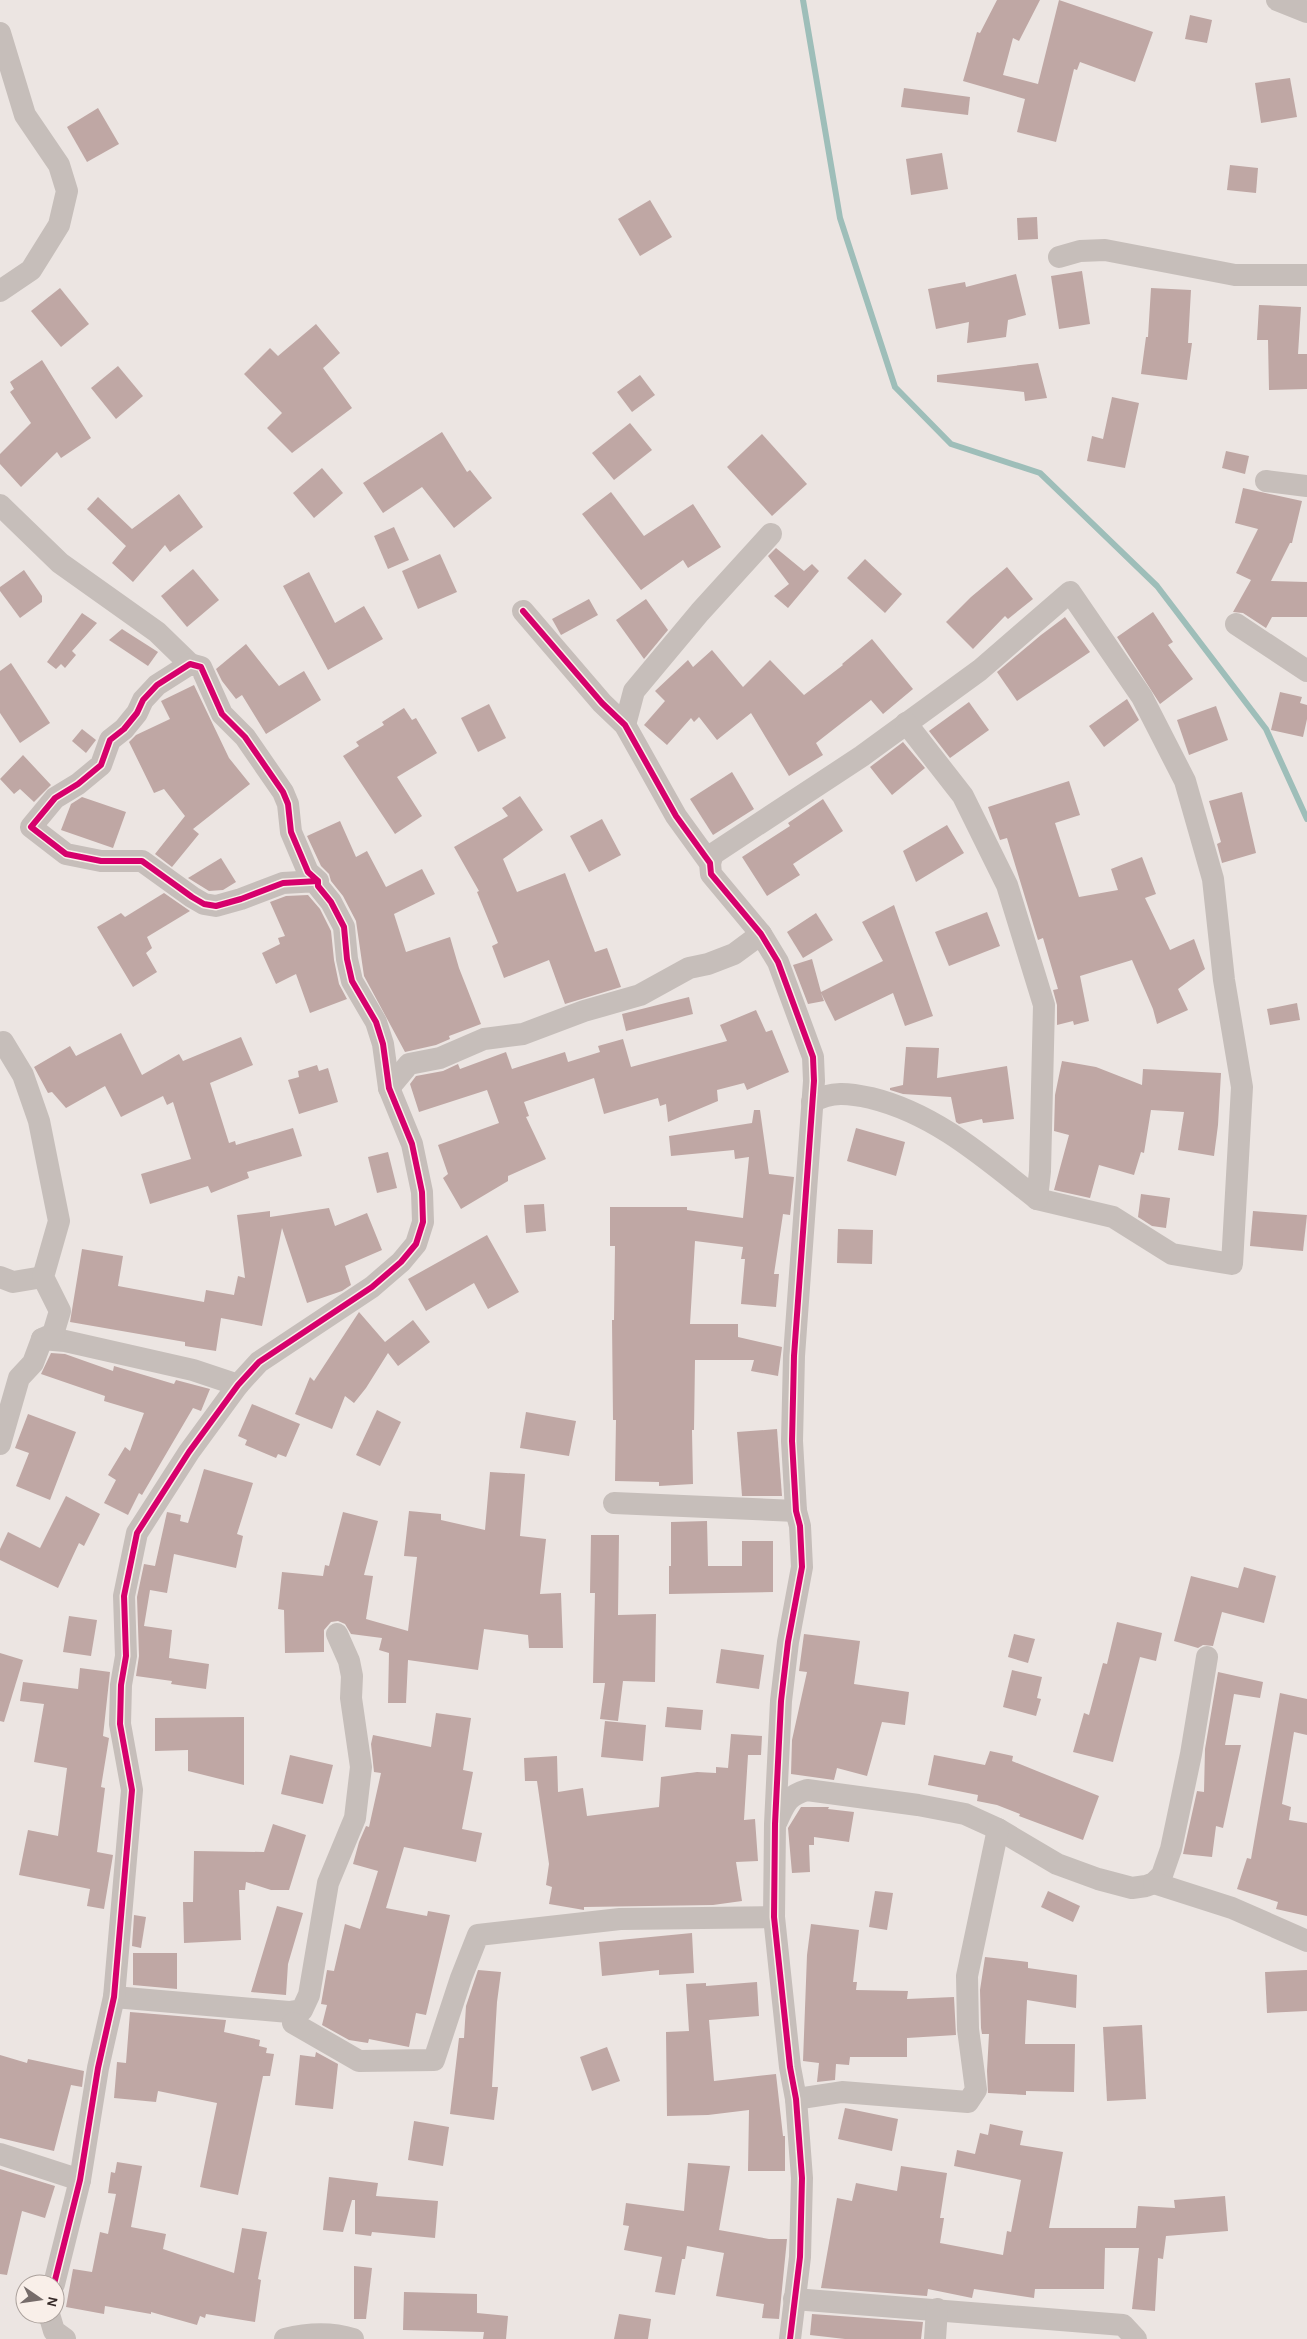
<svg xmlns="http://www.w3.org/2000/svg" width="1307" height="2339" viewBox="0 0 1307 2339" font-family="'Alegreya Sans',sans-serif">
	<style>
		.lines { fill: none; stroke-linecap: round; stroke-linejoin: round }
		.stream { stroke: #9ebeb9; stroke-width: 6 }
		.building { fill: #bfa7a4 }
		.street { stroke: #c6beba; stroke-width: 22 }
		.cycleway-casing { stroke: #f9efe9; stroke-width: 9 }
		.cycleway { stroke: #d6006c; stroke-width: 6 }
	</style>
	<rect width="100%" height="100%" fill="#ece5e2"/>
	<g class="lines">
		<polyline class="stream" points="803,0 840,218 895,387 951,444 1040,473 1157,586 1266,729 1307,819"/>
	</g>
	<g class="building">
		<polygon points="997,0 1040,0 1019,41 1013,38 1003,75 1038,84 1059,0 1153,32 1135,82 1080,62 1077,70 1074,69 1056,142 1017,132 1025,99 963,81 977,32 980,33"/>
		<polygon points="1190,15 1212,20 1207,43 1185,39"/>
		<polygon points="1290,78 1297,117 1261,123 1255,83"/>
		<polygon points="904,88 970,97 968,115 901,107"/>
		<polygon points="98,108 119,144 87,162 67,127"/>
		<polygon points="942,153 948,189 911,195 906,159"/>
		<polygon points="1230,165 1258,168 1256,193 1227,190"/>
		<polygon points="650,200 672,237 640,256 618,219"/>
		<polygon points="1037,217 1038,239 1018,240 1017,218"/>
		<polygon points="1082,271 1090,324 1059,329 1051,276"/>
		<polygon points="1016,274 1026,315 1008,320 1006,337 967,343 969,322 936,329 928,289 965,282 966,287"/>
		<polygon points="60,288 89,324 61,347 31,311"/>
		<polygon points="1151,288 1191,290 1188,343 1192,343 1187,380 1141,374 1146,337 1148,337"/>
		<polygon points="1259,305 1301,307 1298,354 1307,354 1307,389 1269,390 1268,340 1257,340"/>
		<polygon points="316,324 340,353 323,368 352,408 292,453 267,428 282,413 244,374 270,348 278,356"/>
		<polygon points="42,360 91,438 61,458 57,452 21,487 0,464 0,454 31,423 10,392 14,389 10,382"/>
		<polygon points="1038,363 1047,398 1025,401 1024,392 937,382 937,375"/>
		<polygon points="118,366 143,396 116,419 91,388"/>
		<polygon points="640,375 655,395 632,412 617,392"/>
		<polygon points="1112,397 1139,403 1125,468 1087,461 1092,436 1103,439"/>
		<polygon points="630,423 652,450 614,480 592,453"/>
		<polygon points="442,432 467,472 470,470 492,498 454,528 422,487 383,513 363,483"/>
		<polygon points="762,434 807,484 772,516 727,467"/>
		<polygon points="1226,451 1249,456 1245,474 1222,468"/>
		<polygon points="322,468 343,493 314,518 293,493"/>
		<polygon points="1243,488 1302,501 1292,543 1290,543 1271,581 1307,582 1307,617 1272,617 1266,628 1243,613 1233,612 1251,580 1236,573 1258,529 1235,523"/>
		<polygon points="611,492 644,536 693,504 721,547 688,568 683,560 641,590 582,514"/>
		<polygon points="179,494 203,527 170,552 165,545 133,582 112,563 126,546 87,509 98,497 132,529"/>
		<polygon points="394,527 409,560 388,569 374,536"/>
		<polygon points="776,548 804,571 812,564 819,571 788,608 774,596 789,584 768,556"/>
		<polygon points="440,554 457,592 418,609 402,571"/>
		<polygon points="865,559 902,594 885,613 847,578"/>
		<polygon points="1007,567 1033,599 1008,619 1005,616 973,649 946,622 971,597"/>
		<polygon points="193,569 219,600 187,627 161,596"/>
		<polygon points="24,570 42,596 42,602 20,618 0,591 0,587"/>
		<polygon points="309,572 335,623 364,606 383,639 328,670 283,586"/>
		<polygon points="589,599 598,615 561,635 552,619"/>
		<polygon points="646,599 668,630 644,659 616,620"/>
		<polygon points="1153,612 1173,642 1168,645 1193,679 1160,704 1117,637"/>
		<polygon points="82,613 97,623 72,651 76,655 65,668 61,664 56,669 47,662"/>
		<polygon points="1065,617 1090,652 1017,701 997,672 1041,635"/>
		<polygon points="122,629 158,652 148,666 109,640"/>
		<polygon points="872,639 913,689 883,714 871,700 816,743 823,755 789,776 751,713 717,740 699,717 694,722 691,718 667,745 644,725 665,701 655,691 688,660 693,667 712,650 743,687 770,660 804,695 843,665 842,664"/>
		<polygon points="246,644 279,686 304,671 321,700 266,734 242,695 236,699 222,681 216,669"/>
		<polygon points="11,663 50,723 20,743 0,713 0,671"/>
		<polygon points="194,685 229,758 250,784 193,829 199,834 172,867 155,854 185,816 164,789 154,793 129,742 136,735 170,719 161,701"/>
		<polygon points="1280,692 1302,697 1300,703 1307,705 1307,719 1303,737 1271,730"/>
		<polygon points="1127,699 1139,720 1104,747 1089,726"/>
		<polygon points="969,702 989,730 950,758 929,731"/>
		<polygon points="489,704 506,738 478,752 461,718"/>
		<polygon points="1216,706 1228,740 1189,755 1177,720"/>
		<polygon points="404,708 412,720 416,718 437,753 397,777 422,816 395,834 343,756 359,746 356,742 384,725 382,722"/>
		<polygon points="82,729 96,740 86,753 72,741"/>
		<polygon points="903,742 925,768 892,795 870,767"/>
		<polygon points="23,755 51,785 34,802 20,789 14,794 0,779"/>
		<polygon points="732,772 754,809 713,835 690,799"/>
		<polygon points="1069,781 1080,815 1055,823 1079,897 1118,890 1111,869 1142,857 1156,894 1145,898 1170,950 1194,939 1205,969 1178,989 1188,1010 1157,1024 1153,1009 1132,960 1080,976 1089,1021 1074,1025 1073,1021 1057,1025 1057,1005 1053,990 1058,989 1043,938 1038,940 1007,838 1000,840 988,807"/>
		<polygon points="1242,792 1256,853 1222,863 1217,844 1221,842 1209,801"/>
		<polygon points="520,796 543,830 503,859 517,892 565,873 595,952 607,948 621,987 565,1004 549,960 504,978 492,946 498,943 477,892 479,891 454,847 508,816 502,808"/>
		<polygon points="82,797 126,812 113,848 61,830 71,804"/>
		<polygon points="823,799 843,831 793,864 800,875 767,896 742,857 790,826 788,823"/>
		<polygon points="602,819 621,855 589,872 570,836"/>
		<polygon points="340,821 356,857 367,851 386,887 422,869 435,894 394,914 406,952 450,937 459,968 481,1024 449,1036 450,1039 436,1045 405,1052 364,976 356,921 343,896 331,881 329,874 321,866 307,836"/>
		<polygon points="947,825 964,853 916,882 903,851"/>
		<polygon points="221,858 236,882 223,890 209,891 188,878"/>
		<polygon points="164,893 190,911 147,937 152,948 146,953 157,972 133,987 97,927 121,913 125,917"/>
		<polygon points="308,895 320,909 331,931 334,960 339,984 347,999 310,1013 296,974 276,984 262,953 280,944 278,938 285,936 270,902 286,896"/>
		<polygon points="894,905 933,1016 905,1026 893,993 835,1021 821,993 824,1001 808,1004 793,965 812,959 821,992 883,961 862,922"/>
		<polygon points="987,912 1000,946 949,966 935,932"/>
		<polygon points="816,913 833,940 803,958 787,932"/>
		<polygon points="689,997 693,1014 626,1031 622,1014"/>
		<polygon points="1297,1003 1300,1020 1270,1025 1267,1009"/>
		<polygon points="756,1010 766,1032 772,1030 789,1072 747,1090 744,1083 717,1090 718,1101 668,1122 666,1104 660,1106 658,1098 604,1114 594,1078 524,1102 529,1116 526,1117 546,1159 508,1176 508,1181 461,1209 443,1178 448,1174 438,1145 499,1123 487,1090 419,1112 410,1084 416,1076 443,1071 458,1064 460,1069 506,1052 512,1069 565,1052 568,1062 600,1052 598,1046 623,1039 631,1067 727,1041 720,1025"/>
		<polygon points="121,1033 142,1075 179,1054 183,1061 241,1037 253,1065 210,1083 229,1143 235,1141 236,1145 293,1128 302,1156 247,1172 249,1178 211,1193 208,1186 150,1204 141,1174 191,1159 173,1102 167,1105 163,1096 121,1117 105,1086 66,1108 52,1092 48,1093 34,1067 70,1046 76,1056"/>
		<polygon points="906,1047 939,1048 937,1078 1007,1066 1014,1119 983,1123 982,1119 959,1124 956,1122 951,1097 903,1094 890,1090 890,1088 903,1085"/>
		<polygon points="1062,1061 1096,1067 1142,1085 1143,1069 1221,1073 1218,1125 1214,1156 1178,1150 1184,1112 1151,1110 1144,1153 1141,1152 1134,1175 1099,1165 1090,1198 1054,1190 1069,1135 1054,1131 1055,1095"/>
		<polygon points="317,1065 319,1071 328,1068 338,1102 299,1114 288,1080 299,1077 298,1071"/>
		<polygon points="754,1110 760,1110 769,1174 794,1177 790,1215 783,1214 774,1274 779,1274 776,1307 741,1304 745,1259 741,1259 743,1247 695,1241 690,1324 738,1324 738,1337 782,1347 778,1376 751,1371 754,1360 695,1360 694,1430 692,1430 693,1484 659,1486 659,1482 615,1481 616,1420 613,1420 612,1320 614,1320 615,1246 610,1246 610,1207 687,1207 687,1210 743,1218 749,1157 735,1159 734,1150 671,1156 669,1136 752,1123"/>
		<polygon points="856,1128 905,1142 896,1176 847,1161"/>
		<polygon points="388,1152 397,1188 377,1193 368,1157"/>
		<polygon points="1141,1194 1170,1198 1166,1228 1152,1226 1138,1217"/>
		<polygon points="544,1204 546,1231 526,1233 524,1205"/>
		<polygon points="329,1208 335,1226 367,1213 382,1250 345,1266 351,1285 342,1291 307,1303 282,1228 262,1326 221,1318 216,1351 185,1346 185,1342 70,1322 82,1249 123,1256 118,1286 204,1302 206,1290 234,1295 238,1276 245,1278 237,1215 270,1211 270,1217"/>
		<polygon points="1253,1211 1307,1215 1303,1251 1250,1246"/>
		<polygon points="838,1229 873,1230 872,1264 837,1263"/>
		<polygon points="487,1235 519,1292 488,1309 474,1283 426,1311 408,1279"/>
		<polygon points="359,1312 385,1342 413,1320 430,1342 398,1366 388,1353 366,1388 354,1403 345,1396 332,1429 295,1414 310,1377 314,1381"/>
		<polygon points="51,1353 65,1354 113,1371 114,1366 174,1384 176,1380 210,1389 201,1411 193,1408 142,1495 139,1493 128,1515 104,1503 116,1480 108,1475 125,1447 130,1451 144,1413 104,1401 105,1396 41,1374"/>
		<polygon points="252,1404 300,1424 286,1457 278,1454 276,1458 245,1445 247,1440 238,1436"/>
		<polygon points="377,1410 401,1422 380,1466 356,1455"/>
		<polygon points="526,1412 576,1421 569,1456 520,1448"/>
		<polygon points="28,1414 76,1432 50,1500 16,1486 29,1453 15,1448"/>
		<polygon points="777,1429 782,1496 742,1496 737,1432"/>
		<polygon points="204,1469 253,1483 237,1534 243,1536 236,1568 174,1554 167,1593 150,1590 144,1626 172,1630 169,1658 209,1664 206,1689 171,1684 172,1681 136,1676 139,1656 137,1597 144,1564 155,1566 167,1512 181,1515 180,1521 188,1523"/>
		<polygon points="490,1472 525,1474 520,1536 546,1539 540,1594 561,1593 563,1648 529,1648 528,1635 484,1629 478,1670 408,1660 406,1703 388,1703 389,1653 379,1650 382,1638 351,1634 345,1624 338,1621 331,1622 324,1630 324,1652 285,1653 284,1610 278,1609 282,1572 323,1576 325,1565 329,1566 343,1512 378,1521 364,1575 373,1576 366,1619 408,1631 417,1557 404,1556 409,1511 441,1514 441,1520 485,1530"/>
		<polygon points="66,1496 100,1514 84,1546 79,1543 58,1588 0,1560 0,1549 8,1532 40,1548"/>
		<polygon points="707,1521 708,1566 742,1566 742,1541 773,1541 773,1592 669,1594 669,1566 671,1566 671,1522"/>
		<polygon points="591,1535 619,1535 618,1615 656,1614 655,1682 623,1681 618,1721 600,1719 605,1683 593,1683 595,1593 590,1593"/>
		<polygon points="1244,1567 1276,1576 1264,1623 1222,1612 1213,1646 1203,1645 1198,1648 1174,1641 1191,1576 1238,1588"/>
		<polygon points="69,1616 97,1620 91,1656 63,1652"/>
		<polygon points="1117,1622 1162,1633 1156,1661 1140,1657 1113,1762 1073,1752 1084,1713 1089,1715 1103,1663 1107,1664"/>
		<polygon points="804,1634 860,1641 854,1684 909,1692 905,1725 882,1722 867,1776 837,1768 834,1780 791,1774 792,1740 807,1672 799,1671"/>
		<polygon points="1014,1634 1035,1639 1028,1663 1008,1657"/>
		<polygon points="721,1649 764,1655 759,1689 716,1683"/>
		<polygon points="0,1653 23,1660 4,1722 0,1721"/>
		<polygon points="80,1668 110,1672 103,1736 109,1738 101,1787 105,1788 97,1852 113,1855 104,1909 87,1906 90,1889 19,1875 28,1830 58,1836 67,1768 34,1762 44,1704 20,1701 23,1682 78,1689"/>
		<polygon points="1012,1670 1042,1677 1037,1698 1041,1699 1036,1716 1003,1707"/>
		<polygon points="1218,1672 1263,1682 1260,1698 1234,1694 1225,1745 1241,1745 1223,1828 1216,1826 1212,1857 1183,1854 1197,1791 1204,1792 1205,1749"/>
		<polygon points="1280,1693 1307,1699 1307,1735 1294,1732 1282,1804 1291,1807 1289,1820 1307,1823 1307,1916 1276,1909 1278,1902 1237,1889 1247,1858 1251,1859"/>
		<polygon points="667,1707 703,1710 701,1730 665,1727"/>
		<polygon points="436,1713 471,1718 463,1770 473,1772 462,1829 482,1833 476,1862 404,1847 386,1908 427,1916 428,1911 450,1915 426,2015 416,2013 409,2047 369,2039 368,2043 349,2040 322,2025 327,2005 321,2004 327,1970 334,1971 345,1924 360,1929 378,1871 353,1864 359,1842 366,1826 369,1827 381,1773 374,1772 371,1744 373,1735 431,1747"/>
		<polygon points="244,1717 244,1785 188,1771 188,1750 155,1751 155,1718"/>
		<polygon points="605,1721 646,1725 643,1761 601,1757"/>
		<polygon points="731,1734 762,1736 761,1755 748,1755 744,1820 755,1819 758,1861 736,1862 742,1901 713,1905 584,1907 584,1910 549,1904 552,1887 546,1885 549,1864 537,1781 525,1781 524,1758 557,1756 558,1792 583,1788 587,1816 659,1807 661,1777 697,1772 716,1773 716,1767 728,1768"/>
		<polygon points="990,1751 1013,1756 1012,1761 1099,1796 1083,1840 1019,1816 1020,1814 997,1805 977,1801 978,1795 928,1785 934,1755 985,1765"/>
		<polygon points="290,1755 333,1765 323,1804 281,1794"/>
		<polygon points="801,1807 829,1807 828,1809 854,1812 849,1842 814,1837 814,1845 809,1845 810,1872 792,1873 788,1828"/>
		<polygon points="273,1824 306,1835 289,1890 271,1890 246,1882 245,1890 239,1890 241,1940 184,1943 183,1902 193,1902 194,1851 264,1852"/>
		<polygon points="875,1891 893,1893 887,1930 869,1927"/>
		<polygon points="1048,1891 1080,1906 1073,1922 1041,1907"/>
		<polygon points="277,1906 303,1913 288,1964 286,1995 251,1992"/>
		<polygon points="134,1915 146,1917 141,1948 132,1946"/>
		<polygon points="811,1924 859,1930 853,1982 857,1982 856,1990 908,1991 907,1999 954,1997 956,2035 907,2038 907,2057 850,2057 849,2065 836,2064 835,2080 817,2082 819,2063 803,2061 807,1955"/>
		<polygon points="692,1933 694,1973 659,1975 659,1970 602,1976 599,1942"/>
		<polygon points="133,1953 177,1953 177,1989 133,1985"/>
		<polygon points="985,1957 1028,1962 1028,1968 1077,1975 1076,2008 1027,2000 1025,2044 1075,2044 1074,2092 1026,2091 1026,2095 988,2093 987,2071 989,2034 982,2034 981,2028 980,1990"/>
		<polygon points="478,1970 501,1972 497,2002 492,2087 498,2087 494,2120 450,2114 459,2038 464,2038 466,2006"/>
		<polygon points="1307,1970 1307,2011 1267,2013 1265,1972"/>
		<polygon points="757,1982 759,2016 709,2020 714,2081 776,2074 783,2136 785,2136 785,2171 748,2171 749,2110 708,2115 667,2116 666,2032 689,2031 686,1984 706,1983 706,1986"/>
		<polygon points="130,2012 226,2020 224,2032 260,2040 259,2046 267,2048 266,2053 274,2054 270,2076 263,2076 238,2195 200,2187 217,2103 158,2091 156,2102 114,2098 117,2062 126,2063"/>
		<polygon points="1142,2025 1146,2099 1107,2101 1103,2027"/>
		<polygon points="607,2047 620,2081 592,2091 580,2057"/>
		<polygon points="316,2052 338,2064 333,2109 295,2105 300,2055 315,2057"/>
		<polygon points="0,2055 27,2063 28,2059 84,2071 82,2087 71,2085 54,2151 0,2138"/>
		<polygon points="845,2108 898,2119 892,2151 838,2139"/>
		<polygon points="414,2121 449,2127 443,2166 408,2160"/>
		<polygon points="990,2124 1023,2131 1020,2145 1063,2152 1049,2228 1136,2228 1138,2206 1175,2208 1174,2200 1225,2196 1228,2231 1166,2236 1163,2259 1158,2258 1155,2311 1132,2309 1139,2248 1105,2248 1104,2289 1035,2289 1034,2298 974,2289 972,2298 928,2289 927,2296 821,2288 837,2198 852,2201 856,2183 897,2191 901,2166 947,2173 940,2218 944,2218 940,2243 1003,2255 1007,2231 1011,2232 1021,2180 954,2166 957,2150 975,2154 980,2133 988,2135"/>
		<polygon points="117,2162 142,2166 131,2227 166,2234 163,2249 234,2273 242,2228 267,2232 258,2279 261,2280 255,2322 206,2314 205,2318 200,2316 197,2325 151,2312 151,2314 105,2306 104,2314 66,2307 73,2269 92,2272 100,2232 108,2234 116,2194 108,2193 111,2172 115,2173"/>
		<polygon points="688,2163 730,2166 719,2230 769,2239 787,2239 779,2319 762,2318 764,2304 716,2296 724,2253 687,2246 685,2259 682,2259 675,2295 655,2292 662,2257 624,2250 629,2226 623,2225 626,2203 684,2211"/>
		<polygon points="0,2169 55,2186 45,2218 22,2211 7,2275 0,2274"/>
		<polygon points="329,2177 378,2183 376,2196 438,2201 435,2238 372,2232 371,2236 355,2234 355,2200 352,2200 343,2232 323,2230"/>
		<polygon points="354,2266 372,2268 366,2319 354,2319"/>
		<polygon points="404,2292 477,2294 477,2313 508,2316 506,2339 483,2339 484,2332 403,2330"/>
		<polygon points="619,2314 651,2319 648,2339 614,2339"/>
		<polygon points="812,2314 923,2322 921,2339 845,2339 810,2335"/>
	</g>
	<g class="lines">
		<g class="street">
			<polyline points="1277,0 1307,12"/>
			<polyline points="0,33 25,115 59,165 67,191 59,225 31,270 0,291"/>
			<polyline points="1059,257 1080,251 1105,250 1235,275 1307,275"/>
			<polyline points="1266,481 1307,486"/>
			<polyline points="0,505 60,563 157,632 190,664"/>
			<polyline points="523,611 602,703 625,725 676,816 710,863 711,874 761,934 778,962 813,1057 814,1081 794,1356 792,1441 796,1511 800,1526 802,1567 788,1642 781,1701 775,1824 774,1917 790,2067 796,2099 802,2178 800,2257 790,2339"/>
			<polyline points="1236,624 1307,671"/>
			<polyline points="625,725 634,691 700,612 771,534"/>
			<polyline points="710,863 713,854 862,756 980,670 1070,592 1142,697 1185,781 1213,879 1224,980 1242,1087 1232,1264 1172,1254 1113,1217 1037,1199"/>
			<polyline points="389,1088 409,1064 440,1058 484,1039 523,1034 584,1011 640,995 689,968 708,964 734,954 761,934"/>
			<path d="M812,1102C832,1091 848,1093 871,1098C936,1114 985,1158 1037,1199L1040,1171L1044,1005L1007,885L963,796L906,723"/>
			<polyline points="0,1277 13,1282 43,1277"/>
			<polyline points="42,1339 65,1341 193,1370 238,1385"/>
			<polyline points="0,1444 19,1378 33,1363 42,1339 53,1334 60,1311 43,1277 59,1221 39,1121 23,1075 3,1042"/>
			<polyline points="614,1503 796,1511"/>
			<path d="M777,1821C785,1804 787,1796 807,1790L918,1805L965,1814L998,1829L1057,1864L1098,1879L1132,1888L1146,1886L1154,1883L1162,1875L1171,1849L1191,1754L1207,1657"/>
			<polyline points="1154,1883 1232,1908 1307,1941"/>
			<polyline points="114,1997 289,2012 302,2010 309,1995 328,1883 355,1818 361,1767 351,1698 352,1676 349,1661 337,1634"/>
			<polyline points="293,2023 359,2061 434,2060 461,1978 478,1935 620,1919 774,1917"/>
			<polyline points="796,2099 842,2092 968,2102 976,2090 968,2029 967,1976 998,1829"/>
			<polyline points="0,2154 80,2180"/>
			<polyline points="54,2284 80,2180 98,2068 114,1997 132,1790 120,1724 121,1685 126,1656 124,1596 137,1533 189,1452 238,1385 259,1362 372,1287 401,1262 416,1244 423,1222 422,1192 412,1144 389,1088 383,1044 376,1022 352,981 347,959 344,927 331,902 318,886 318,881 308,872 291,832 288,804 283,792 245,737 222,714 201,667 190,664 157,685 143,700 137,713 124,729 110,740 101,765 78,784 55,798 31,827 66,854 101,861 142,861 192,897 204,904 216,906 241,899 283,883 318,881"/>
			<polyline points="794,2299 1123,2325 1136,2339"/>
			<polyline points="49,2314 54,2331 65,2339"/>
			<path d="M285,2339C309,2333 330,2332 353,2339"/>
			<polyline points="935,2339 937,2309"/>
		</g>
		<g class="cycleway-casing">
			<g id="cycleway">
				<polyline points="523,611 602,703 625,725 676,816 710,863 711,874 761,934 778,962 813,1057 814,1081 794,1356 792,1441 796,1511 800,1526 802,1567 788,1642 781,1701 775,1824 774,1917 790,2067 796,2099 802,2178 800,2257 790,2339"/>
				<polyline points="54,2284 80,2180 98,2068 114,1997 132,1790 120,1724 121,1685 126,1656 124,1596 137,1533 189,1452 238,1385 259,1362 372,1287 401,1262 416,1244 423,1222 422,1192 412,1144 389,1088 383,1044 376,1022 352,981 347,959 344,927 331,902 318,886 318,881 308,872 291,832 288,804 283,792 245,737 222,714 201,667 190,664 157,685 143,700 137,713 124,729 110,740 101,765 78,784 55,798 31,827 66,854 101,861 142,861 192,897 204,904 216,906 241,899 283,883 318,881"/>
			</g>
		</g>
		<use href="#cycleway" class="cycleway"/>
	</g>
	<g transform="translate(40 2299) rotate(103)"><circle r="24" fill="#f9efe9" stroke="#aba19c"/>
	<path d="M0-4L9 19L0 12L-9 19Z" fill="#766c6a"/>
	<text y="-8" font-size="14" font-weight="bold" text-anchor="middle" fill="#372b29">N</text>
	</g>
</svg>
